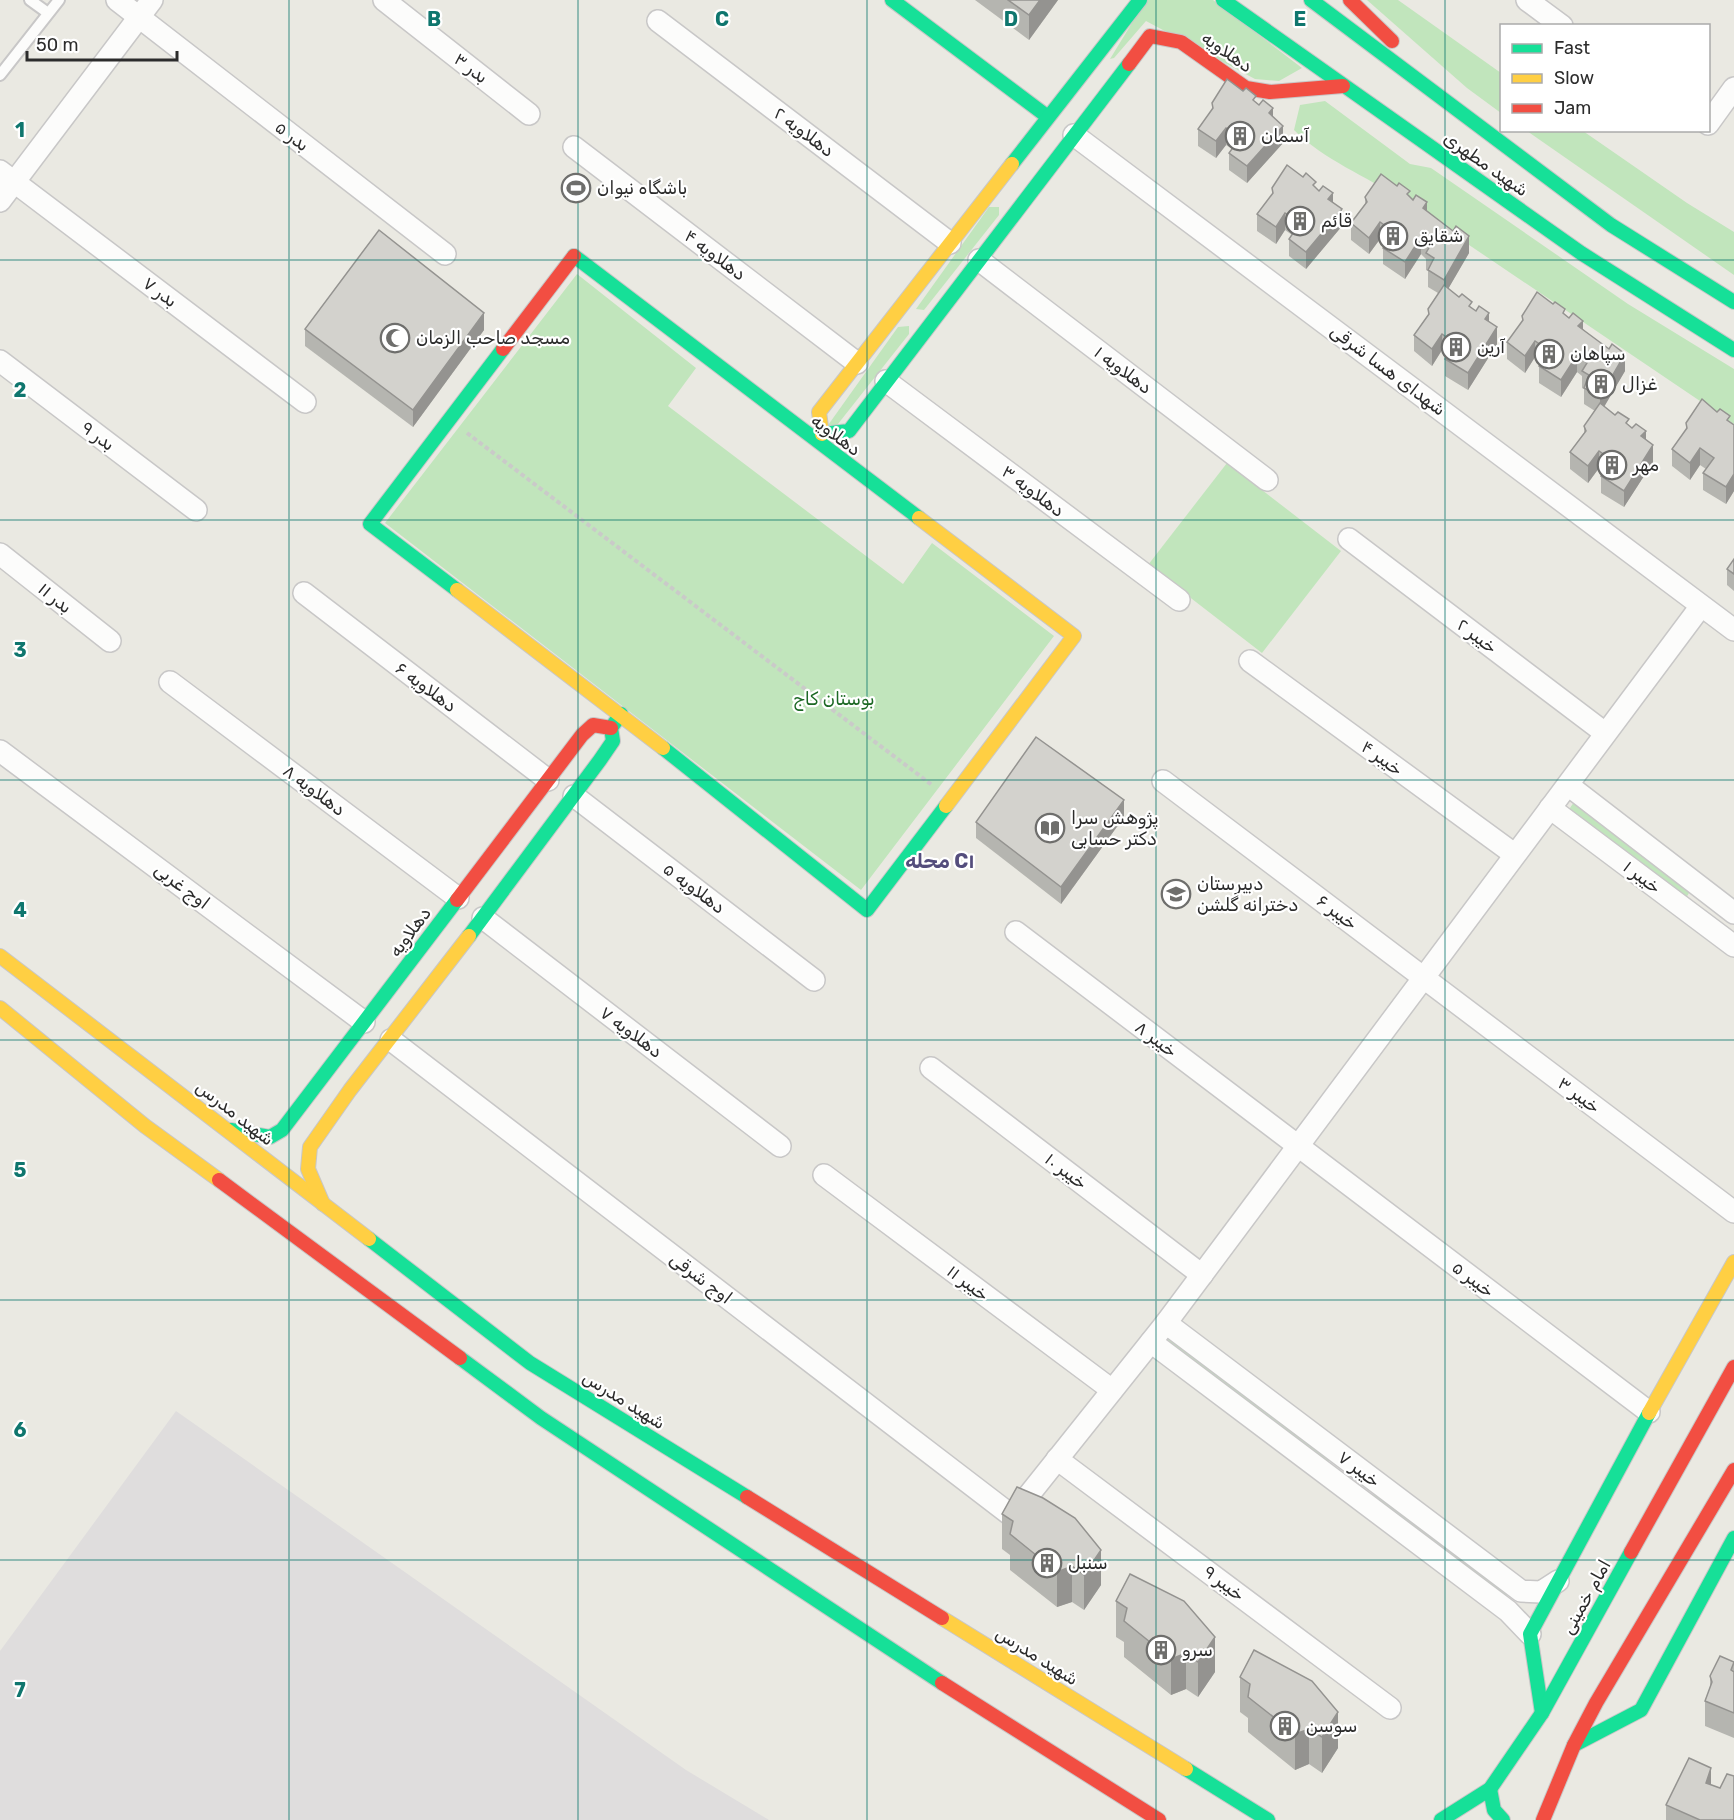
<svg xmlns="http://www.w3.org/2000/svg" width="1734" height="1820" viewBox="0 0 1734 1820" font-family="Rubik,'Noto Sans Arabic',sans-serif">
	<style>
		.industrial { fill: #dfdddd }
		.green { fill: #c1e5bc }
		.lines { fill: none; stroke-linecap: round; stroke-linejoin: round }
		.lane-casing { stroke: #c8c7c7; stroke-width: 14 }
		.street-casing { stroke: #c8c7c7; stroke-width: 24 }
		.fast-casing { stroke: #c8c7c7; stroke-width: 16 }
		.slow-casing { stroke: #c8c7c7; stroke-width: 16 }
		.jam-casing { stroke: #c8c7c7; stroke-width: 16 }
		.path { stroke: #cacac9; stroke-width: 4; stroke-dasharray: 4.5 3; stroke-linecap: butt }
		.lane { stroke: #fcfcfb; stroke-width: 10 }
		.street { stroke: #fcfcfb; stroke-width: 21 }
		.fast { stroke: #16e098; stroke-width: 14 }
		.slow { stroke: #ffcf43; stroke-width: 14 }
		.jam { stroke: #f24e42; stroke-width: 14 }
		.wall { fill: #b5b5b0 }
		.shaded-wall { fill: #949390 }
		.building { fill: #d3d2cd; stroke: #949390; stroke-width: 1.5 }
		.grid { fill: none; stroke: #0f766e; stroke-width: 1.5; stroke-opacity: 0.55 }
		.labels { text-anchor: middle; stroke-width: 4.5; stroke-linejoin: round; paint-order: stroke }
		.street-label { font-size: 18px; fill: #2c2c2c; stroke: #fff }
		.poi-label { font-size: 18px; fill: #2c2c2c; stroke: #fff; text-anchor: start }
		.park-label { font-size: 18px; fill: #1d6925; stroke: #fff }
		.neighbourhood-label { font-size: 20px; font-weight: bold; fill: #544d7c; stroke: #fff }
		.grid-label { font-size: 20px; text-anchor: middle; font-weight: bold; fill: #0f766e; stroke: #fff; stroke-width: 4.5; stroke-linejoin: round; paint-order: stroke }
	</style>
	<rect width="100%" height="100%" fill="#eae9e2"/>
	<polygon class="industrial" points="176,1411 686,1770 769,1820 0,1820 0,1651"/>
	<g class="green">
		<polygon points="1146,0 1213,0 1302,68 1279,81 1255,79 1146,21 1114,58 1110,59"/>
		<polygon points="1367,0 1398,0 1501,73 1501,113 1467,88"/>
		<path d="M1325,101L1410,164L1431,168L1628,304L1734,369V424L1401,199C1366,176 1324,160 1294,130L1300,105Z"/>
		<polygon points="1527,131 1583,131 1687,203 1734,232 1734,275"/>
		<polygon points="989,207 999,207 999,215 924,310 916,309"/>
		<polygon points="577,274 696,368 668,406 903,584 932,543 1054,636 861,890 385,523"/>
		<polygon points="909,326 909,334 834,429 826,428 898,327"/>
		<polygon points="1227,463 1341,551 1262,653 1148,565"/>
		<polygon points="1574,802 1692,888 1686,898 1568,811"/>
		<polygon points="1167,1334 1333,1456 1326,1464 1162,1343"/>
		<polygon points="1376,1491 1510,1591 1503,1601 1370,1499"/>
	</g>
	<g class="lines">
		<g class="lane-casing">
			<g id="lane">
				<polyline points="30,0 48,13"/>
				<polyline points="0,75 59,0"/>
			</g>
		</g>
		<g class="street-casing">
			<g id="street">
				<polyline points="117,0 445,254"/>
				<polyline points="384,0 529,114"/>
				<polyline points="1527,0 1562,26"/>
				<polyline points="658,21 950,243"/>
				<polyline points="1708,124 1734,88"/>
				<polyline points="1074,135 1734,630"/>
				<polyline points="574,147 857,363"/>
				<polyline points="0,171 305,402"/>
				<polyline points="0,201 152,0"/>
				<polyline points="979,260 1267,480"/>
				<polyline points="0,361 196,510"/>
				<polyline points="886,381 1179,600"/>
				<polyline points="1349,539 1605,733"/>
				<polyline points="0,554 110,641"/>
				<polyline points="304,593 548,780"/>
				<polyline points="1250,661 1514,854"/>
				<polyline points="170,682 458,898"/>
				<polyline points="0,751 364,1022"/>
				<polyline points="1163,781 1734,1212"/>
				<polyline points="1568,785 1734,913"/>
				<polyline points="574,796 814,980"/>
				<polyline points="1550,808 1734,946"/>
				<polyline points="483,918 780,1146"/>
				<polyline points="1016,932 1649,1412"/>
				<polyline points="391,1040 1012,1516 1166,1323 1701,606"/>
				<polyline points="931,1068 1202,1275"/>
				<polyline points="824,1175 1112,1390"/>
				<polyline points="1166,1323 1521,1591 1541,1592 1558,1581"/>
				<polyline points="1151,1342 1508,1611 1530,1634"/>
				<polyline points="1057,1459 1390,1708"/>
			</g>
		</g>
		<g class="fast-casing">
			<g id="fast">
				<polyline points="892,0 1048,117"/>
				<polyline points="1223,0 1581,253 1734,350"/>
				<polyline points="1311,0 1611,225 1734,302"/>
				<polyline points="1012,164 1140,0"/>
				<polyline points="574,256 919,518"/>
				<polyline points="822,434 849,431 1129,64"/>
				<polyline points="457,590 370,524 503,349"/>
				<polyline points="663,748 867,910 946,806"/>
				<polyline points="469,936 600,760 613,741 611,728 621,714"/>
				<polyline points="231,1130 270,1137 282,1130 457,900"/>
				<polyline points="369,1239 530,1363 747,1497"/>
				<polyline points="460,1358 541,1418 942,1683"/>
				<polyline points="1542,1713 1530,1634 1649,1413"/>
				<polyline points="1574,1745 1641,1710 1734,1538"/>
				<polyline points="1186,1769 1268,1820"/>
				<polyline points="1490,1789 1494,1810 1503,1820"/>
				<polyline points="1441,1820 1490,1789 1542,1713 1631,1552"/>
			</g>
		</g>
		<g class="slow-casing">
			<g id="slow">
				<polyline points="822,434 819,412 1012,164"/>
				<polyline points="919,518 1074,636 946,806"/>
				<polyline points="457,590 663,748"/>
				<polyline points="0,956 369,1239"/>
				<polyline points="0,1008 145,1126 219,1180"/>
				<polyline points="323,1204 308,1169 310,1147 350,1090 469,936"/>
				<polyline points="1649,1413 1734,1262"/>
				<polyline points="942,1618 1186,1769"/>
			</g>
		</g>
		<g class="jam-casing">
			<g id="jam">
				<polyline points="1350,0 1392,41"/>
				<polyline points="1129,64 1150,36 1181,42 1246,88 1270,92 1343,86"/>
				<polyline points="503,349 574,256"/>
				<polyline points="457,900 582,735 593,725 611,728"/>
				<polyline points="219,1180 460,1358"/>
				<polyline points="747,1497 942,1618"/>
				<polyline points="1631,1552 1734,1367"/>
				<polyline points="942,1683 1159,1820"/>
				<polyline points="1543,1820 1574,1745 1596,1703 1734,1470"/>
			</g>
		</g>
		<polyline class="path" points="467,433 932,785"/>
		<use href="#lane" class="lane"/>
		<use href="#street" class="street"/>
		<use href="#fast" class="fast"/>
		<use href="#slow" class="slow"/>
		<use href="#jam" class="jam"/>
	</g>
	<g class="wall">
		<polygon points="975,0 1058,0 1029,40"/>
		<polygon points="1256,102 1273,117 1283,143 1247,183 1229,170 1229,153 1232,149 1226,145 1216,158 1198,146 1198,129 1212,110 1212,103"/>
		<polygon points="1272,188 1316,188 1333,202 1342,226 1306,269 1289,256 1289,239 1292,235 1285,230 1276,244 1257,231 1257,214 1272,195"/>
		<polygon points="1365,197 1410,197 1427,211 1469,253 1448,289 1489,322 1497,344 1468,390 1445,376 1445,359 1448,355 1442,350 1432,366 1414,351 1414,335 1428,315 1428,309 1438,293 1428,287 1428,271 1426,270 1426,259 1421,254 1405,279 1383,264 1383,248 1386,243 1380,239 1369,254 1351,240 1351,223 1365,204"/>
		<polygon points="1565,315 1583,329 1625,371 1604,406 1646,440 1653,462 1624,507 1601,493 1601,476 1605,472 1599,468 1588,483 1570,469 1570,452 1584,433 1584,426 1595,411 1584,404 1584,389 1582,388 1582,376 1577,372 1561,397 1539,383 1539,366 1542,362 1535,357 1525,373 1507,359 1507,342 1522,322 1522,316"/>
		<polygon points="305,329 484,330 413,427 305,346"/>
		<polygon points="1730,422 1734,425 1734,491 1726,504 1703,490 1703,473 1706,469 1700,465 1690,480 1672,466 1672,449 1686,430 1686,423"/>
		<polygon points="1734,559 1734,591 1727,585 1727,569"/>
		<polygon points="1124,817 1061,904 976,838 976,822"/>
		<polygon points="1017,1487 1101,1585 1084,1610 1072,1602 1057,1607 1010,1570 1010,1555 1002,1549 1002,1514"/>
		<polygon points="1130,1574 1215,1672 1198,1697 1186,1689 1171,1695 1124,1657 1124,1642 1116,1637 1116,1601"/>
		<polygon points="1254,1650 1338,1748 1322,1773 1309,1764 1295,1770 1248,1732 1248,1718 1240,1712 1240,1677"/>
		<polygon points="1734,1662 1734,1738 1705,1726 1705,1701 1710,1687 1710,1676"/>
		<polygon points="1711,1785 1720,1788 1734,1820 1666,1820 1666,1805"/>
	</g>
	<g class="shaded-wall">
		<polygon points="1040,0 1058,0 1029,40 1029,15"/>
		<polygon points="1273,108 1273,125 1269,113"/>
		<polygon points="1283,126 1283,143 1247,183 1247,166"/>
		<polygon points="1226,128 1226,145 1216,158 1216,141"/>
		<polygon points="1333,193 1333,210 1328,199"/>
		<polygon points="1427,202 1427,219 1423,208"/>
		<polygon points="1342,209 1342,226 1306,269 1306,252"/>
		<polygon points="1285,213 1285,230 1276,244 1276,227"/>
		<polygon points="1380,222 1380,239 1369,254 1369,238"/>
		<polygon points="1469,236 1469,253 1444,296 1444,280"/>
		<polygon points="1421,237 1421,254 1405,279 1405,262"/>
		<polygon points="484,313 484,330 413,427 413,410"/>
		<polygon points="1489,313 1489,330 1485,319"/>
		<polygon points="1583,321 1583,337 1578,326"/>
		<polygon points="1497,327 1497,344 1468,390 1468,373"/>
		<polygon points="1442,334 1442,350 1432,366 1432,349"/>
		<polygon points="1535,341 1535,357 1525,373 1525,356"/>
		<polygon points="1625,354 1625,371 1600,414 1600,397"/>
		<polygon points="1577,355 1577,372 1561,397 1561,380"/>
		<polygon points="1646,431 1646,448 1641,436"/>
		<polygon points="1653,445 1653,462 1624,507 1624,491"/>
		<polygon points="1700,448 1700,465 1690,480 1690,463"/>
		<polygon points="1599,451 1599,468 1588,483 1588,466"/>
		<polygon points="1734,474 1734,491 1726,504 1726,487"/>
		<polygon points="1124,800 1124,817 1061,904 1061,887"/>
		<polygon points="1101,1550 1101,1585 1084,1610 1084,1575"/>
		<polygon points="1072,1566 1072,1602 1057,1607 1057,1572"/>
		<polygon points="1215,1637 1215,1672 1198,1697 1198,1662"/>
		<polygon points="1186,1653 1186,1689 1171,1695 1171,1659"/>
		<polygon points="1338,1712 1338,1748 1322,1773 1322,1737"/>
		<polygon points="1309,1729 1309,1764 1295,1770 1295,1734"/>
		<polygon points="1711,1768 1711,1793 1706,1783"/>
	</g>
	<g class="building">
		<polygon points="1008,0 1040,0 1029,15"/>
		<polygon points="1227,79 1243,91 1246,88 1256,96 1253,100 1259,105 1263,100 1273,108 1269,113 1283,126 1247,166 1229,153 1240,138 1226,128 1216,141 1198,129 1213,108 1212,103"/>
		<polygon points="1287,165 1303,177 1306,173 1316,182 1313,185 1319,191 1323,186 1333,193 1328,199 1342,209 1306,252 1289,239 1300,223 1285,213 1276,227 1257,214 1273,193 1272,188"/>
		<polygon points="1381,174 1397,186 1399,183 1410,191 1407,194 1413,200 1416,195 1427,202 1423,208 1453,231 1456,226 1469,236 1444,280 1428,270 1434,258 1426,253 1430,246 1421,237 1405,262 1383,248 1394,232 1380,222 1369,238 1351,223 1367,202 1365,197"/>
		<polygon points="379,230 484,313 413,410 305,329"/>
		<polygon points="1444,285 1459,297 1462,294 1472,302 1469,306 1476,311 1479,306 1489,313 1485,319 1497,327 1468,373 1445,359 1456,344 1442,334 1432,349 1414,335 1429,314 1428,309"/>
		<polygon points="1537,292 1553,304 1555,302 1565,309 1563,313 1569,318 1573,313 1583,321 1578,326 1609,349 1612,344 1625,354 1600,397 1584,388 1589,375 1582,371 1587,363 1577,355 1561,380 1539,366 1550,351 1535,341 1525,356 1507,342 1523,320 1522,316"/>
		<polygon points="1702,399 1717,412 1720,409 1730,416 1727,420 1734,425 1734,474 1726,487 1703,473 1714,458 1700,448 1690,463 1672,449 1687,428 1686,423"/>
		<polygon points="1600,403 1615,415 1618,412 1629,419 1626,423 1632,428 1636,424 1646,431 1641,436 1653,445 1624,491 1601,476 1613,461 1599,451 1588,466 1570,452 1586,431 1584,426"/>
		<polygon points="1734,559 1734,574 1727,569"/>
		<polygon points="1036,737 1124,800 1061,887 976,822"/>
		<polygon points="1017,1487 1043,1498 1075,1518 1101,1550 1084,1575 1072,1566 1057,1572 1010,1534 1013,1521 1002,1514"/>
		<polygon points="1130,1574 1184,1601 1215,1637 1198,1662 1186,1653 1171,1659 1124,1621 1127,1608 1116,1601"/>
		<polygon points="1254,1650 1312,1681 1338,1712 1322,1737 1309,1729 1295,1734 1248,1697 1250,1684 1240,1677"/>
		<polygon points="1720,1656 1734,1662 1731,1670 1734,1672 1734,1713 1705,1701 1712,1682 1710,1676"/>
		<polygon points="1689,1758 1711,1768 1706,1783 1720,1788 1727,1774 1734,1776 1734,1820 1700,1820 1666,1805"/>
	</g>
	<path class="grid" d="M289,0V1820M578,0V1820M867,0V1820M1156,0V1820M1445,0V1820M0,260H1734M0,520H1734M0,780H1734M0,1040H1734M0,1300H1734M0,1560H1734"/>
	<defs>
		<g id="building-ring" transform="scale(1.5)"><circle r="9.5" fill="#fff" stroke="#6e6e6c" stroke-width="1.5"/><path d="M-4-6H4V6H1V3H-1V6H-4ZM-2.5-4.3h1.7v1.8h-1.7ZM.8-4.3h1.7v1.8H.8ZM-2.5-1h1.7V.8h-1.7ZM.8-1h1.7V.8H.8Z" fill="#6e6e6c"/></g>
		<g id="stadium-ring" transform="scale(1.5)"><circle r="9.5" fill="#fff" stroke="#6e6e6c" stroke-width="1.5"/><path d="M0-5a6.5 5 0 1 0 0 10a6.5 5 0 1 0 0-10ZM-3.5-1.8h7v3.6h-7Z" fill="#6e6e6c"/></g>
		<g id="mosque-ring" transform="scale(1.5)"><circle r="9.5" fill="#fff" stroke="#6e6e6c" stroke-width="1.5"/><path d="M3.5-4.9A6 6 0 1 0 3.5 4.9A5 5 0 1 1 3.5-4.9Z" fill="#6e6e6c"/></g>
		<g id="library-ring" transform="scale(1.5)"><circle r="9.5" fill="#fff" stroke="#6e6e6c" stroke-width="1.5"/><path d="M-6-4Q-3-5.5-.7-3.5V5Q-3 3-6 4ZM6-4Q3-5.5 .7-3.5V5Q3 3 6 4Z" fill="#6e6e6c"/></g>
		<g id="school-ring" transform="scale(1.5)"><circle r="9.5" fill="#fff" stroke="#6e6e6c" stroke-width="1.5"/><path d="M0-5L7-2L0 1L-7-2ZM-4 1L0 2.5L4 1V4Q0 6-4 4Z" fill="#6e6e6c"/></g>
	</defs>
	<g fill-rule="evenodd">
		<use href="#building-ring" x="1240" y="136"/>
		<use href="#stadium-ring" x="576" y="188"/>
		<use href="#building-ring" x="1300" y="221"/>
		<use href="#building-ring" x="1393" y="236"/>
		<use href="#mosque-ring" x="395" y="338"/>
		<use href="#building-ring" x="1456" y="347"/>
		<use href="#building-ring" x="1549" y="354"/>
		<use href="#building-ring" x="1601" y="384"/>
		<use href="#building-ring" x="1612" y="465"/>
		<use href="#library-ring" x="1050" y="828"/>
		<use href="#school-ring" x="1176" y="894"/>
		<use href="#building-ring" x="1047" y="1563"/>
		<use href="#building-ring" x="1161" y="1650"/>
		<use href="#building-ring" x="1285" y="1726"/>
	</g>
	<g class="labels">
		<g class="street-label">
			<text transform="translate(1227 52) rotate(35)" y="6">دهلاویه</text>
			<text transform="translate(471 68) rotate(38)" y="6">بدر ۳</text>
			<text transform="translate(804 132) rotate(37)" y="6">دهلاویه ۲</text>
			<text transform="translate(292 136) rotate(38)" y="6">بدر ۵</text>
			<text transform="translate(1486 164) rotate(35)" y="6">شهید مطهری</text>
			<text transform="translate(715 255) rotate(37)" y="6">دهلاویه ۴</text>
			<text transform="translate(160 292) rotate(37)" y="6">بدر ۷</text>
			<text transform="translate(1123 370) rotate(37)" y="6">دهلاویه ۱</text>
			<text transform="translate(1388 370) rotate(37)" y="6">شهدای هسا شرقی</text>
			<text transform="translate(836 435) rotate(37)" y="6">دهلاویه</text>
			<text transform="translate(98 436) rotate(37)" y="6">بدر ۹</text>
			<text transform="translate(1033 491) rotate(37)" y="6">دهلاویه ۳</text>
			<text transform="translate(55 598) rotate(39)" y="6">بدر ۱۱</text>
			<text transform="translate(1477 636) rotate(37)" y="6">خیبر ۲</text>
			<text transform="translate(426 687) rotate(37)" y="6">دهلاویه ۶</text>
			<text transform="translate(1382 758) rotate(36)" y="6">خیبر ۴</text>
			<text transform="translate(314 790) rotate(37)" y="6">دهلاویه ۸</text>
			<text transform="translate(1642 877) rotate(37)" y="6">خیبر ۱</text>
			<text transform="translate(182 886) rotate(37)" y="6">اوج غربی</text>
			<text transform="translate(694 888) rotate(37)" y="6">دهلاویه ۵</text>
			<text transform="translate(1337 912) rotate(37)" y="6">خیبر ۶</text>
			<text transform="translate(410 932) rotate(-53)" y="6">دهلاویه</text>
			<text transform="translate(631 1032) rotate(37)" y="6">دهلاویه ۷</text>
			<text transform="translate(1156 1039) rotate(37)" y="6">خیبر ۸</text>
			<text transform="translate(1579 1095) rotate(37)" y="6">خیبر ۳</text>
			<text transform="translate(235 1113) rotate(38)" y="6">شهید مدرس</text>
			<text transform="translate(1066 1171) rotate(37)" y="6">خیبر ۱۰</text>
			<text transform="translate(701 1278) rotate(37)" y="6">اوج شرقی</text>
			<text transform="translate(1473 1279) rotate(37)" y="6">خیبر ۵</text>
			<text transform="translate(968 1283) rotate(37)" y="6">خیبر ۱۱</text>
			<text transform="translate(624 1400) rotate(32)" y="6">شهید مدرس</text>
			<text transform="translate(1359 1469) rotate(37)" y="6">خیبر ۷</text>
			<text transform="translate(1224 1583) rotate(37)" y="6">خیبر ۹</text>
			<text transform="translate(1586 1597) rotate(-61)" y="6">امام خمینی</text>
			<text transform="translate(1037 1656) rotate(32)" y="6">شهید مدرس</text>
		</g>
		<g class="poi-label">
			<text x="1261" y="142">آسمان</text>
			<text x="597" y="194">باشگاه نیوان</text>
			<text x="1321" y="227">قائم</text>
			<text x="1414" y="242">شقایق</text>
			<text x="416" y="344">مسجد صاحب الزمان</text>
			<text x="1477" y="353">آرین</text>
			<text x="1570" y="360">سپاهان</text>
			<text x="1622" y="390">غزال</text>
			<text x="1633" y="471">مهر</text>
			<text x="1071" y="824">پژوهش سرا<tspan x="1071" dy="21">دکتر حسابی</tspan></text>
			<text x="1197" y="890">دبیرستان<tspan x="1197" dy="21">دخترانه گلشن</tspan></text>
			<text x="1068" y="1569">سنبل</text>
			<text x="1182" y="1656">سرو</text>
			<text x="1306" y="1732">سوسن</text>
		</g>
		<g class="park-label">
			<text x="834" y="705">بوستان کاج</text>
		</g>
		<g class="neighbourhood-label">
			<text x="940" y="868">محله C۱</text>
		</g>
	</g>
	<g class="grid-label">
		<text x="434" y="26">B</text>
		<text x="722" y="26">C</text>
		<text x="1011" y="26">D</text>
		<text x="1300" y="26">E</text>
		<text x="20" y="137">1</text>
		<text x="20" y="397">2</text>
		<text x="20" y="657">3</text>
		<text x="20" y="917">4</text>
		<text x="20" y="1177">5</text>
		<text x="20" y="1437">6</text>
		<text x="20" y="1697">7</text>
	</g>
	<rect x="1500" y="24" width="210" height="108" fill="#ffffff" stroke="#ababab" stroke-width="1.5"/>
	<rect x="1512" y="44" width="30" height="9" fill="#16e098" stroke="#ababab" stroke-width="1.5"/>
	<text x="1554" y="54" font-size="18" fill="#2c2c2c">Fast</text>
	<rect x="1512" y="74" width="30" height="9" fill="#ffcf43" stroke="#ababab" stroke-width="1.5"/>
	<text x="1554" y="84" font-size="18" fill="#2c2c2c">Slow</text>
	<rect x="1512" y="104" width="30" height="9" fill="#f24e42" stroke="#ababab" stroke-width="1.5"/>
	<text x="1554" y="114" font-size="18" fill="#2c2c2c">Jam</text>
	<path d="M27 51v9h150v-9" fill="none" stroke="#2c2c2c" stroke-width="3"/>
	<text x="36" y="51" font-size="18" fill="#2c2c2c" stroke="#ffffff" stroke-width="4.5" paint-order="stroke">50 m</text>
</svg>
